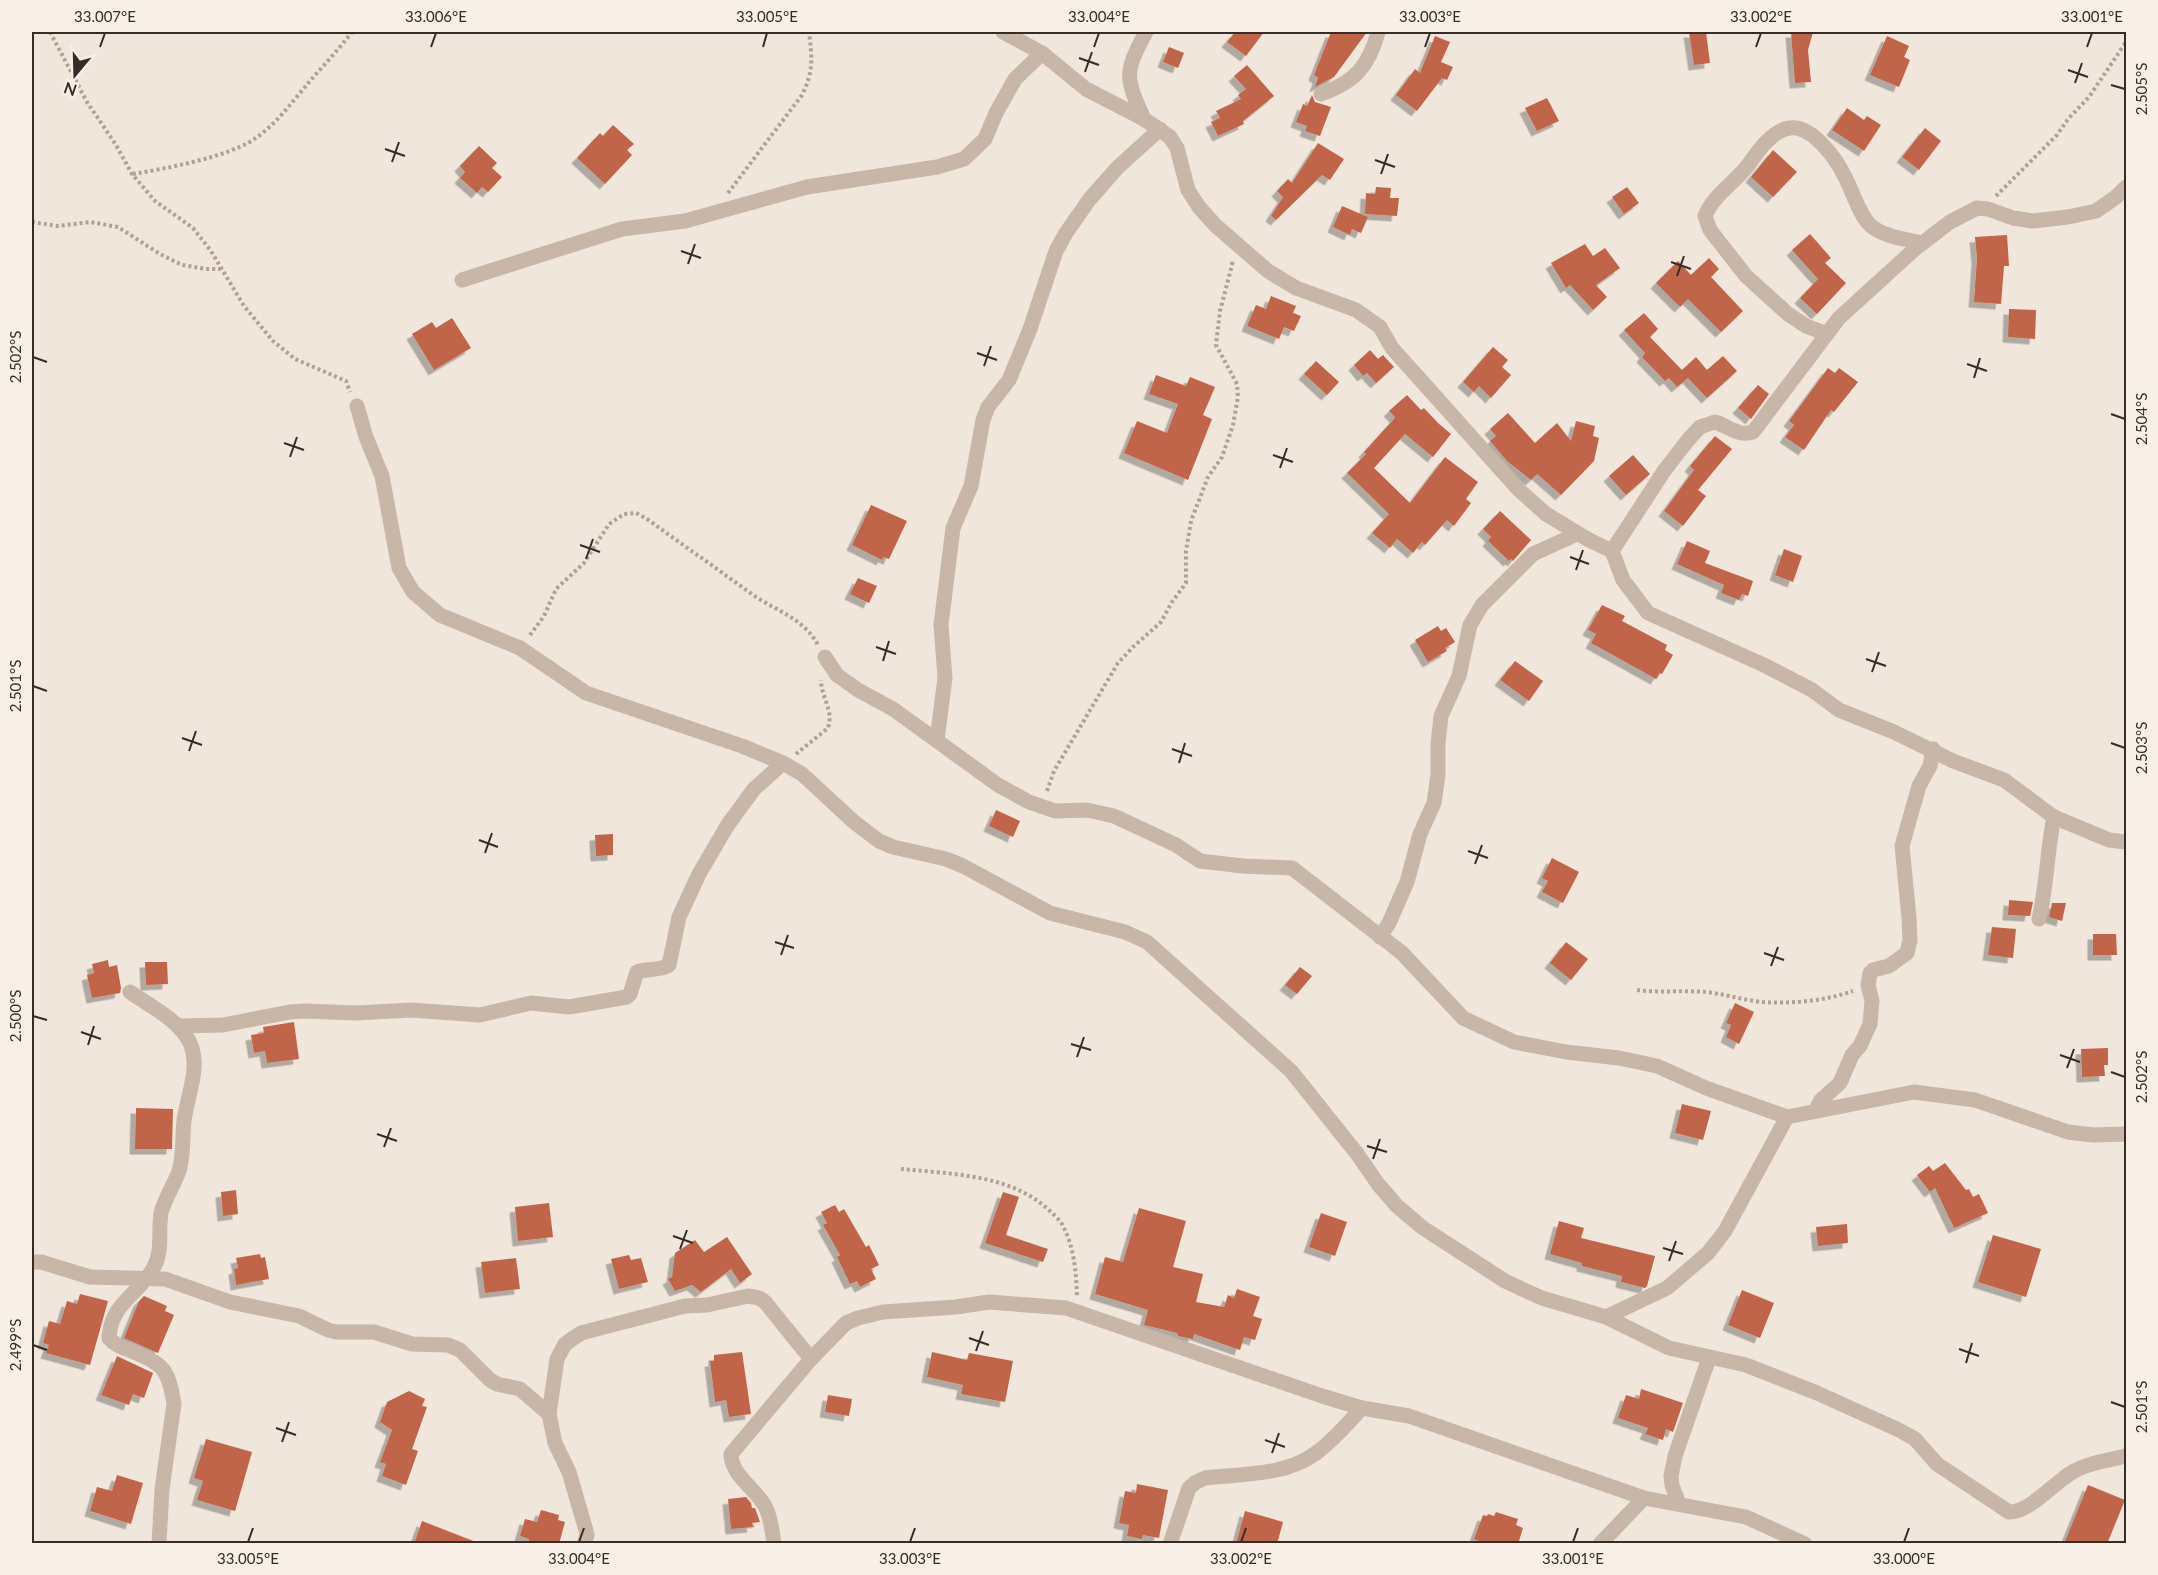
<svg xmlns="http://www.w3.org/2000/svg" width="2158" height="1575" viewBox="0 0 2158 1575" font-family="Lato,sans-serif">
	<style>
		.building { fill: #c06549; filter: url(#shadow) }
		.lines { fill: none; stroke-linecap: round; stroke-linejoin: round }
		.path { stroke: #b3a092; stroke-width: 4; stroke-dasharray: 3 3; stroke-linecap: butt }
		.minor { stroke: #c8b6a8; stroke-width: 15 }
		.ticks { fill: none; stroke: #352c28; stroke-width: 2 }
		.neatline { fill: none; stroke: #352c28; stroke-width: 2 }
		.ticks-label { font-size: 15px; text-anchor: middle; fill: #352c28 }
	</style>
	<defs>
		<filter id="shadow"><feDropShadow dx="-5.5" dy="5.5" stdDeviation="0" flood-color="#0004"/></filter>
	</defs>
	<rect width="100%" height="100%" fill="#f0e6db"/>
	<g class="building">
		<polygon points="1235,32 1264,32 1246,56 1227,42"/>
		<polygon points="1331,32 1367,32 1334,77 1315,87 1318,78 1314,75"/>
		<polygon points="1689,32 1706,32 1710,63 1694,65"/>
		<polygon points="1791,32 1813,32 1808,50 1811,82 1795,83"/>
		<polygon points="1435,36 1450,42 1441,62 1453,67 1447,80 1442,78 1417,111 1396,95 1415,69 1420,73"/>
		<polygon points="1887,36 1909,46 1904,57 1910,60 1899,87 1870,75"/>
		<polygon points="1169,47 1184,53 1178,68 1163,62"/>
		<polygon points="1247,65 1274,96 1243,121 1244,124 1218,136 1211,122 1220,118 1216,111 1241,99 1238,95 1246,89 1234,76"/>
		<polygon points="1312,95 1315,102 1331,107 1320,136 1305,131 1307,126 1296,122 1303,104 1307,106"/>
		<polygon points="1547,98 1559,121 1537,131 1525,108"/>
		<polygon points="1847,108 1864,120 1867,116 1881,125 1864,151 1832,130"/>
		<polygon points="613,125 634,144 627,150 632,155 605,184 577,158 600,133 603,136"/>
		<polygon points="1925,128 1941,141 1919,170 1902,157"/>
		<polygon points="1318,143 1344,159 1330,180 1322,175 1276,220 1271,216 1283,197 1277,191 1288,179 1292,183"/>
		<polygon points="479,146 497,163 492,168 502,177 488,192 482,187 477,193 460,178 465,172 460,166"/>
		<polygon points="1773,150 1797,172 1773,197 1751,177"/>
		<polygon points="1376,187 1391,188 1390,198 1399,198 1397,216 1365,214 1366,193 1375,194"/>
		<polygon points="1627,187 1639,203 1624,214 1612,197"/>
		<polygon points="1342,206 1368,217 1361,233 1352,229 1350,235 1333,227"/>
		<polygon points="1810,234 1831,258 1825,263 1846,283 1817,314 1800,298 1818,279 1792,250"/>
		<polygon points="2007,235 2009,266 2004,266 2001,304 1974,302 1977,258 1975,237"/>
		<polygon points="1585,244 1593,256 1605,248 1620,268 1596,285 1607,297 1593,310 1570,285 1566,288 1551,263"/>
		<polygon points="1709,258 1719,269 1711,277 1743,311 1721,332 1688,299 1680,307 1656,283 1678,261 1691,275"/>
		<polygon points="1271,296 1296,306 1293,313 1301,316 1294,331 1284,327 1279,339 1247,326 1256,305 1266,309"/>
		<polygon points="2009,309 2036,310 2035,339 2008,337"/>
		<polygon points="1644,313 1658,329 1650,337 1682,370 1696,357 1707,370 1723,356 1737,371 1707,398 1688,378 1677,387 1669,378 1665,381 1642,357 1645,353 1624,330"/>
		<polygon points="452,318 471,348 434,370 412,334 432,322 436,328"/>
		<polygon points="1493,347 1508,360 1502,367 1511,375 1491,398 1479,386 1474,392 1463,382"/>
		<polygon points="1370,350 1378,359 1383,355 1394,367 1376,383 1367,373 1363,376 1354,365"/>
		<polygon points="1316,361 1339,382 1327,395 1304,374"/>
		<polygon points="1828,368 1835,373 1839,368 1858,382 1834,412 1831,410 1804,450 1785,437 1794,425 1789,421"/>
		<polygon points="1156,375 1186,386 1190,377 1215,387 1203,415 1212,419 1188,480 1124,453 1137,421 1167,433 1178,404 1149,394"/>
		<polygon points="1758,385 1769,394 1751,419 1738,408"/>
		<polygon points="1407,395 1421,410 1424,408 1438,423 1451,434 1433,457 1405,434 1374,468 1410,503 1445,457 1478,482 1466,499 1471,503 1454,526 1447,520 1425,545 1422,542 1413,553 1397,539 1390,548 1372,533 1389,514 1347,473 1366,454 1364,452 1394,419 1395,417 1389,411"/>
		<polygon points="1508,413 1535,443 1557,423 1571,441 1576,421 1595,426 1593,436 1599,438 1594,461 1561,495 1537,474 1531,480 1507,461 1490,441 1496,436 1490,429"/>
		<polygon points="1715,436 1732,449 1698,490 1706,496 1683,526 1664,511 1694,470 1690,466"/>
		<polygon points="1633,455 1650,474 1626,495 1609,476"/>
		<polygon points="871,505 907,521 889,559 883,557 882,560 852,545"/>
		<polygon points="1500,511 1531,540 1513,561 1511,559 1509,561 1488,541 1491,537 1483,529"/>
		<polygon points="1687,541 1710,551 1705,563 1753,581 1748,596 1742,594 1739,600 1721,593 1724,585 1677,564"/>
		<polygon points="1784,549 1802,556 1793,582 1775,575"/>
		<polygon points="858,578 877,586 869,603 850,594"/>
		<polygon points="1602,605 1625,616 1622,621 1667,645 1665,650 1673,655 1662,674 1660,673 1656,679 1591,643 1596,634 1588,630"/>
		<polygon points="1438,626 1441,631 1446,628 1455,642 1445,648 1447,651 1428,662 1415,640"/>
		<polygon points="1515,661 1543,681 1529,701 1500,680"/>
		<polygon points="996,810 1020,821 1013,837 989,826"/>
		<polygon points="613,834 613,855 596,856 595,835"/>
		<polygon points="1552,858 1579,872 1563,903 1542,892 1548,881 1542,878"/>
		<polygon points="2009,900 2033,902 2030,916 2008,915"/>
		<polygon points="2052,903 2066,903 2062,921 2049,917"/>
		<polygon points="1992,927 2016,929 2013,958 1988,955"/>
		<polygon points="2093,934 2116,934 2117,955 2093,955"/>
		<polygon points="1566,942 1588,959 1571,980 1550,963"/>
		<polygon points="108,960 109,967 117,965 121,988 120,993 92,998 87,975 94,973 92,964"/>
		<polygon points="145,962 167,962 168,984 146,985"/>
		<polygon points="1300,967 1312,976 1297,994 1285,985"/>
		<polygon points="1735,1003 1754,1012 1739,1044 1726,1037 1731,1025 1726,1023"/>
		<polygon points="294,1022 299,1059 267,1063 265,1051 254,1053 251,1035 264,1033 263,1027"/>
		<polygon points="2108,1048 2108,1065 2104,1065 2105,1076 2082,1077 2081,1049"/>
		<polygon points="1682,1104 1711,1111 1703,1140 1675,1133"/>
		<polygon points="136,1108 173,1109 172,1149 135,1149"/>
		<polygon points="1945,1163 1966,1190 1969,1189 1973,1197 1979,1194 1988,1213 1954,1228 1935,1188 1930,1192 1917,1175 1929,1166 1933,1171"/>
		<polygon points="236,1190 238,1214 223,1216 221,1192"/>
		<polygon points="1003,1192 1019,1197 1006,1235 1048,1249 1043,1262 985,1243"/>
		<polygon points="549,1203 553,1237 518,1241 515,1207"/>
		<polygon points="835,1205 839,1212 844,1209 866,1247 869,1245 879,1265 871,1269 876,1279 860,1287 857,1281 850,1284 837,1257 840,1255 823,1225 827,1223 821,1212"/>
		<polygon points="1139,1208 1186,1221 1173,1267 1203,1274 1196,1302 1224,1307 1228,1295 1234,1298 1237,1289 1260,1297 1253,1316 1262,1319 1255,1340 1244,1337 1240,1350 1194,1334 1193,1339 1178,1336 1177,1333 1144,1325 1148,1310 1095,1294 1105,1257 1123,1262"/>
		<polygon points="1321,1213 1347,1222 1335,1256 1309,1247"/>
		<polygon points="1559,1221 1584,1228 1581,1238 1655,1256 1647,1286 1645,1288 1621,1282 1622,1276 1582,1266 1582,1263 1550,1254"/>
		<polygon points="1847,1224 1848,1243 1818,1246 1816,1227"/>
		<polygon points="1993,1235 2041,1249 2026,1297 1978,1282"/>
		<polygon points="727,1237 752,1274 740,1283 731,1269 701,1292 692,1285 675,1291 668,1279 672,1277 675,1253 695,1240 704,1252"/>
		<polygon points="260,1254 261,1258 265,1257 269,1279 236,1285 234,1269 238,1268 236,1258"/>
		<polygon points="629,1255 631,1260 641,1258 648,1282 619,1289 611,1259"/>
		<polygon points="516,1258 520,1289 485,1293 481,1262"/>
		<polygon points="1742,1290 1774,1303 1760,1338 1728,1325"/>
		<polygon points="80,1294 108,1301 90,1365 46,1353 49,1345 43,1343 49,1321 60,1324 67,1301 77,1304"/>
		<polygon points="144,1296 167,1306 165,1311 174,1315 158,1353 124,1338 139,1301"/>
		<polygon points="742,1352 751,1414 729,1417 726,1400 715,1402 710,1361 714,1361 714,1355"/>
		<polygon points="932,1352 967,1360 969,1353 1013,1361 1005,1402 961,1394 963,1385 927,1377"/>
		<polygon points="117,1356 153,1373 144,1398 133,1394 129,1405 101,1395"/>
		<polygon points="1641,1389 1683,1403 1673,1432 1666,1429 1663,1440 1645,1434 1648,1428 1618,1418 1626,1395 1639,1399"/>
		<polygon points="409,1391 425,1399 422,1406 427,1407 412,1449 418,1451 406,1485 382,1476 386,1464 380,1462 392,1430 380,1422 387,1402"/>
		<polygon points="828,1395 852,1399 849,1416 825,1412"/>
		<polygon points="206,1439 252,1452 235,1511 197,1500 203,1481 194,1478"/>
		<polygon points="117,1475 143,1483 131,1524 90,1511 97,1487 112,1491"/>
		<polygon points="1137,1484 1168,1490 1159,1538 1143,1535 1142,1539 1127,1536 1129,1525 1119,1523 1125,1491 1136,1493"/>
		<polygon points="2088,1485 2125,1500 2107,1544 2064,1544"/>
		<polygon points="746,1497 751,1503 752,1508 755,1508 756,1511 760,1522 752,1523 753,1527 731,1529 728,1499"/>
		<polygon points="541,1510 559,1515 558,1520 565,1522 559,1544 528,1544 529,1539 520,1536 525,1519 537,1522"/>
		<polygon points="1245,1511 1283,1522 1277,1544 1236,1544"/>
		<polygon points="1496,1512 1518,1519 1516,1525 1523,1528 1518,1544 1486,1544 1474,1539 1483,1515 1487,1516 1488,1514 1494,1516"/>
		<polygon points="422,1521 476,1542 476,1544 414,1544"/>
	</g>
	<g class="lines">
		<g class="path">
			<polyline points="50,32 87,102 116,145 132,174 155,201 193,228 211,251 244,306 273,341 295,359 346,381 350,392"/>
			<path d="M133,174C168,168 211,160 244,145C271,132 291,103 310,81C324,65 339,49 352,32"/>
			<path d="M728,193L802,95C814,71 812,58 809,32"/>
			<polyline points="1996,196 2057,135 2068,119 2089,97 2126,42"/>
			<polyline points="32,222 58,226 90,222 118,227 160,254 182,265 206,269 220,269"/>
			<path d="M530,635L544,616L556,589L584,563L609,524L624,514L636,513L647,519C681,544 715,567 749,592C773,610 803,617 818,645"/>
			<path d="M796,754L828,728C834,710 821,697 821,680"/>
			<polyline points="1047,791 1054,771 1118,663 1133,647 1161,622 1172,602 1186,583 1186,551 1191,521 1208,477 1222,457 1233,425 1238,397 1237,384 1216,345 1220,311 1233,261"/>
			<path d="M1637,990C1660,993 1683,990 1706,992C1725,994 1743,1000 1762,1002C1792,1004 1824,1001 1853,991"/>
			<path d="M901,1169C951,1174 1011,1174 1050,1211C1054,1215 1059,1219 1062,1224C1074,1246 1076,1271 1077,1296"/>
		</g>
		<g class="minor">
			<polyline points="1003,32 1042,53 1086,89 1144,119 1170,137 1177,148 1188,190 1199,207 1215,225 1268,271 1296,288 1356,310 1380,327 1392,348 1519,490 1546,514 1589,540 1612,551"/>
			<path d="M1321,94C1355,82 1369,66 1378,32"/>
			<path d="M1144,119C1125,77 1124,73 1146,32"/>
			<path d="M2126,187L2116,197L2096,211L2068,217L2033,221L2013,218L1988,209L1977,208L1950,222L1916,248L1839,318L1753,432C1739,437 1728,426 1715,422L1700,427L1688,440L1664,471L1612,551L1623,580L1648,613L1764,665L1812,690L1839,710L1894,732L1953,761L2004,780L2054,817L2109,840L2126,842"/>
			<polyline points="462,280 622,229 685,221 807,187 937,167 964,159 985,139 996,113 1015,79 1042,53"/>
			<path d="M1827,334L1806,326L1788,314L1746,276L1710,230L1705,216C1713,195 1736,182 1749,164C1758,151 1772,131 1789,128C1812,124 1837,160 1845,177C1852,190 1860,216 1870,225C1883,237 1906,239 1922,243"/>
			<polyline points="357,406 366,437 382,476 399,568 413,592 440,615 520,648 586,693 742,746 783,763 802,774 854,822 879,841 893,847 946,859 963,866 1050,913 1125,932 1147,942 1291,1071 1358,1155 1378,1184 1397,1206 1423,1228 1505,1281 1524,1290 1542,1298 1606,1317 1667,1288 1708,1253 1725,1231 1787,1117 1706,1088 1657,1066 1619,1058 1566,1052 1514,1042 1463,1018 1402,953 1292,868 1243,866 1200,861 1176,845 1114,816 1087,810 1055,811 1029,802 998,785 893,709 858,690 837,675 825,657"/>
			<polyline points="937,740 945,678 941,625 953,528 971,486 983,420 988,407 1009,380 1030,329 1056,251 1066,233 1089,200 1117,168 1160,129"/>
			<path d="M2039,919C2047,885 2047,851 2054,817"/>
			<polyline points="1380,937 1389,923 1407,882 1420,834 1434,803 1438,775 1438,743 1441,716 1459,676 1470,625 1482,605 1533,554 1577,534"/>
			<path d="M130,992C150,1006 181,1021 191,1045C200,1070 187,1096 184,1121C182,1138 184,1155 179,1171C174,1185 165,1198 161,1213C158,1231 163,1250 154,1267C139,1295 111,1302 109,1338C115,1345 121,1347 129,1350C162,1364 168,1366 174,1404L162,1489L159,1544"/>
			<path d="M178,1026L223,1025L290,1012L305,1011L356,1013L411,1010L480,1015L531,1003L569,1007L627,997L630,994L637,972C647,968 660,971 669,965L679,917L699,874L727,826L754,789L783,763"/>
			<polyline points="1815,1111 1821,1100 1840,1083 1852,1055 1860,1046 1870,1024 1872,1001 1868,985 1870,973 1873,970 1889,966 1907,953 1910,940 1909,918 1902,846 1919,786 1930,766 1933,749"/>
			<polyline points="1787,1117 1914,1092 1975,1100 2068,1132 2093,1135 2126,1134"/>
			<polyline points="32,1262 41,1262 90,1277 165,1279 230,1302 299,1316 328,1330 336,1332 374,1332 412,1344 448,1345 460,1350 490,1380 497,1384 520,1389 549,1414"/>
			<path d="M1606,1317L1669,1348L1746,1365L1817,1393L1899,1430L1915,1439L1937,1464L2009,1512C2030,1513 2056,1480 2076,1470C2091,1462 2110,1460 2126,1456"/>
			<polyline points="1679,1504 1672,1485 1671,1476 1675,1456 1709,1358"/>
			<polyline points="584,1544 587,1535 585,1527 569,1472 555,1443 549,1414 557,1359 565,1344 581,1333 685,1306 707,1305 748,1296 759,1298 765,1302 811,1359"/>
			<path d="M774,1544C772,1531 771,1517 765,1506C755,1488 731,1475 731,1454L811,1359L846,1323L858,1318L883,1312L956,1307L989,1302L1066,1308L1322,1396L1362,1408L1409,1416L1644,1498L1746,1517L1805,1544"/>
			<path d="M1170,1544L1189,1488L1196,1482L1205,1478C1240,1474 1286,1476 1316,1453C1333,1441 1348,1423 1362,1408"/>
			<polyline points="1600,1544 1644,1498"/>
		</g>
	</g>
	<path class="ticks" d="M100,47L105,33M431,47L436,33M763,47L767,33M1094,47L1099,33M1425,47L1430,33M1756,47L1761,33M2087,47L2092,33M1079,58L1099,65M2068,70L2088,77M1085,72L1092,52M2075,83L2082,63M2111,85L2125,89M385,149L405,156M1375,160L1395,167M392,162L399,142M1381,174L1388,154M681,251L701,258M1671,262L1691,269M688,264L695,244M1677,276L1684,256M977,353L997,360M33,357L47,362M1967,364L1987,371M984,366L991,346M1974,378L1980,358M2111,414L2125,419M284,443L304,450M1273,455L1293,462M290,457L297,437M1280,468L1287,448M580,545L600,552M1570,557L1589,564M586,559L593,539M1576,570L1583,550M876,647L896,654M1866,659L1886,666M883,661L889,641M1872,672L1879,652M33,686L47,691M182,738L202,745M2111,743L2125,748M1172,749L1192,756M189,751L196,731M1179,763L1185,743M479,840L498,847M1468,851L1488,858M485,853L492,833M1475,864L1482,845M775,942L794,948M1764,953L1784,960M781,955L788,935M1771,966L1778,947M33,1016L47,1020M81,1032L101,1039M1071,1044L1091,1050M88,1045L94,1026M2060,1055L2080,1062M1077,1057L1084,1037M2067,1068L2074,1049M2111,1072L2125,1077M377,1134L397,1141M1367,1146L1387,1152M384,1147L391,1128M1373,1159L1380,1139M673,1236L693,1243M1663,1248L1683,1254M680,1249L687,1230M1669,1261L1676,1241M969,1338L989,1345M33,1345L47,1350M1959,1349L1979,1356M976,1351L983,1331M1966,1363L1972,1343M2111,1402L2125,1407M276,1428L296,1435M1265,1440L1285,1447M282,1442L289,1422M1272,1453L1279,1433M248,1542L253,1528M579,1542L584,1528M910,1542L915,1528M1241,1542L1246,1528M1573,1542L1578,1528M1904,1542L1909,1528"/>
	<rect width="2158" height="1575" fill="none" stroke="#f8f0e7" stroke-width="66"/>
	<g transform="translate(75 75) rotate(199)" stroke="#f8f0e7" stroke-width="4.5" paint-order="stroke">
	<path d="M0-4.5L10 22L0 15L-10 22Z" fill="#352c28"/>
	<text y="-9" font-size="16" font-weight="bold" text-anchor="middle" fill="#352c28">N</text>
	</g>
	<rect x="33" y="33" width="2092" height="1509" class="neatline"/>
	<g class="ticks-label">
		<text x="105" y="22">33.007°E</text>
		<text x="436" y="22">33.006°E</text>
		<text x="767" y="22">33.005°E</text>
		<text x="1099" y="22">33.004°E</text>
		<text x="1430" y="22">33.003°E</text>
		<text x="1761" y="22">33.002°E</text>
		<text x="2092" y="22">33.001°E</text>
		<text transform="translate(2142 89) rotate(-90)" y="5">2.505°S</text>
		<text transform="translate(16 357) rotate(-90)" y="5">2.502°S</text>
		<text transform="translate(2142 419) rotate(-90)" y="5">2.504°S</text>
		<text transform="translate(16 686) rotate(-90)" y="5">2.501°S</text>
		<text transform="translate(2142 748) rotate(-90)" y="5">2.503°S</text>
		<text transform="translate(16 1016) rotate(-90)" y="5">2.500°S</text>
		<text transform="translate(2142 1077) rotate(-90)" y="5">2.502°S</text>
		<text transform="translate(16 1345) rotate(-90)" y="5">2.499°S</text>
		<text transform="translate(2142 1407) rotate(-90)" y="5">2.501°S</text>
		<text x="248" y="1564">33.005°E</text>
		<text x="579" y="1564">33.004°E</text>
		<text x="910" y="1564">33.003°E</text>
		<text x="1241" y="1564">33.002°E</text>
		<text x="1573" y="1564">33.001°E</text>
		<text x="1904" y="1564">33.000°E</text>
	</g>
</svg>
